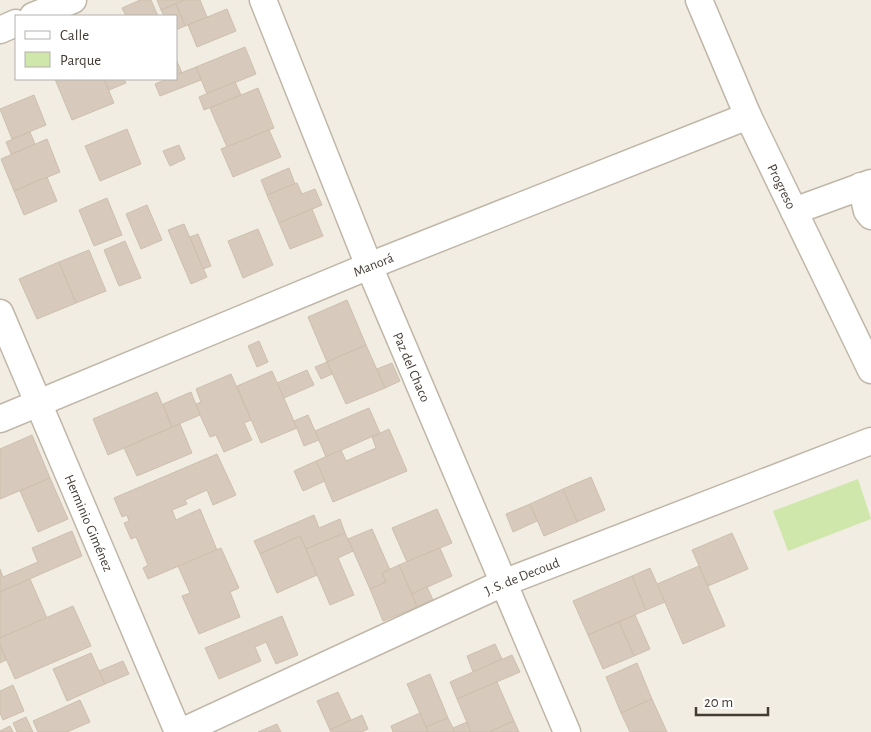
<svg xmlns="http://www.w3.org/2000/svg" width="871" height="732" viewBox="0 0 871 732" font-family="'Alegreya Sans',sans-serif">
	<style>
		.green { fill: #d0e7ab }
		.building { fill: #d7cabc; stroke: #cebfac }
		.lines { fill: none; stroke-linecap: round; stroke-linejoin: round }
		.minor-casing { stroke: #c0b7a9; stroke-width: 29 }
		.minor { stroke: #fff; stroke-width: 26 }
		.labels { text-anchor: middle; stroke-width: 4.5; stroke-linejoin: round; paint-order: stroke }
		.street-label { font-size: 14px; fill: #443c34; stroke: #fff }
	</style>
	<rect width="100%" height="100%" fill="#f2ede3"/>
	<polygon class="green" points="858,479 871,519 788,551 773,511"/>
	<g class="building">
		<polygon points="140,0 151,0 158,16 126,16 122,8"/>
		<polygon points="157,0 184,0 161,10"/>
		<polygon points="184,0 200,0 207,17 185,26 176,4"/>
		<polygon points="176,4 185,26 176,30 176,16 164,16 161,10"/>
		<polygon points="227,9 236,31 197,47 188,25"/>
		<polygon points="245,47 256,74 207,94 196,67"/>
		<polygon points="176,59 182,73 176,75"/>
		<polygon points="196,67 201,80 160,96 155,84 167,79 176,79 176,75"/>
		<polygon points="55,79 104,79 114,103 72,120"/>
		<polygon points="104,79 124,79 126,83 109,90"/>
		<polygon points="235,82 241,95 204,110 199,97"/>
		<polygon points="258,88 274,128 227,147 210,108"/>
		<polygon points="34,95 46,125 12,139 0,109"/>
		<polygon points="127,129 141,164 100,181 85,146"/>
		<polygon points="269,130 281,157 233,177 221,149"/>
		<polygon points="30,132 35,144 11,154 6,142"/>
		<polygon points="47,139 60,172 14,191 1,159"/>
		<polygon points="179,145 185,159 170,166 163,151"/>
		<polygon points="289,168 295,184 267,195 261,180"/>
		<polygon points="47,177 57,201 24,215 14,191"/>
		<polygon points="297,183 302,194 315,189 322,205 279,223 267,195"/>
		<polygon points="107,198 122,235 94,246 79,210"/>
		<polygon points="147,205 162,240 141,249 126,214"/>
		<polygon points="312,209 323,236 290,249 279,223"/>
		<polygon points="184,224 207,277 191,284 168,230"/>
		<polygon points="258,229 273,265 243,278 228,241"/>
		<polygon points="198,234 211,266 203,269 190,237"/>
		<polygon points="125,241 141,278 119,286 104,250"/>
		<polygon points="89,250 106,291 76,303 59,262"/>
		<polygon points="59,262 76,303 37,319 19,279"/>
		<polygon points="347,300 366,345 327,362 308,317"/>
		<polygon points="259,341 268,362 257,367 248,346"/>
		<polygon points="366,345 385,388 346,404 327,362"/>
		<polygon points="327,362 332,374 321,379 315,367"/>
		<polygon points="392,363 400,381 385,388 377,369"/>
		<polygon points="307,370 314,385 284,398 277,383"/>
		<polygon points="272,371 297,428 261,443 237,386"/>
		<polygon points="231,374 251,420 244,423 252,440 224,452 216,435 210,437 200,415 196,404 201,402 196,389"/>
		<polygon points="157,392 172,427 108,455 93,419"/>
		<polygon points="191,392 200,415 172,427 163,404"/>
		<polygon points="369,408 380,433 326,457 315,431"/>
		<polygon points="308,415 319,440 304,446 294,421"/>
		<polygon points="180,424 192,453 137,476 124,448"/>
		<polygon points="389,429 407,471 333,502 316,461 341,450 346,461 376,448 372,437"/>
		<polygon points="32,435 50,478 0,499 0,449"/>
		<polygon points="217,454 236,495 213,505 207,490 185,500 187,504 172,510 176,520 200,509 217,550 148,579 143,568 148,565 136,537 131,539 124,523 129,521 127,515 122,517 114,498"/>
		<polygon points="316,461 325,481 303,491 294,471"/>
		<polygon points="591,477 605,510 577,522 563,489"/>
		<polygon points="50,478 68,519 38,532 20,491"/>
		<polygon points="563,489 577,522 544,536 530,504"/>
		<polygon points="530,504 537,521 513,532 506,514"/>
		<polygon points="437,509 452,543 407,562 392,528"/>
		<polygon points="314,515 319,528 340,519 345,533 306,549 300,536 260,554 254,541"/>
		<polygon points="372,529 390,570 382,573 386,582 370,589 348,539"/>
		<polygon points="72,531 82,556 0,592 0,569 3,577 38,562 32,548"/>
		<polygon points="345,533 353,551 338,558 354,595 330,605 306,549"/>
		<polygon points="732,533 748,569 708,586 692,550"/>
		<polygon points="300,536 317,575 277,593 260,554"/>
		<polygon points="221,548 239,588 230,592 240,617 199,634 182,596 190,593 178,566"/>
		<polygon points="440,548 452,576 412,594 399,565"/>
		<polygon points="399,565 417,607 383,621 370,589 386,582 382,573"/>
		<polygon points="699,566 725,626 683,644 657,584"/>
		<polygon points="650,568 665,602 646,610 632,576"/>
		<polygon points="632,576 646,610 588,635 573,601"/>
		<polygon points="30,579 47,618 0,638 0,592"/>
		<polygon points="427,587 433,600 417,607 412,594"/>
		<polygon points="73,606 91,646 15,679 0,645 0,638"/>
		<polygon points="635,615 650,649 634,656 619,622"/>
		<polygon points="282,616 298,655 276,664 266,642 255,647 261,661 219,679 205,648"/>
		<polygon points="619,622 634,656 603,669 588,635"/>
		<polygon points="495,644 502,659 473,672 467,656"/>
		<polygon points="0,645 6,660 0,663"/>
		<polygon points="91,653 105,684 67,701 53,669"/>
		<polygon points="512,655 520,672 457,699 450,682"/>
		<polygon points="123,661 129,674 105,684 99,671"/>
		<polygon points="637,663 652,699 621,713 606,677"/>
		<polygon points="430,674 448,718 426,727 407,684"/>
		<polygon points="497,682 514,721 489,732 471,732 457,699"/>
		<polygon points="13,685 24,711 3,720 0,713 0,691"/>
		<polygon points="338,692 351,720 330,730 317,701"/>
		<polygon points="652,699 667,732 630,732 621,713"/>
		<polygon points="80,700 90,722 67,732 38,732 33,721"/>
		<polygon points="420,713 428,732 393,732 391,726"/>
		<polygon points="362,715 368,729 362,732 331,732 330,730"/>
		<polygon points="26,717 33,732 17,732 13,723"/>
		<polygon points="448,718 455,732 428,732 426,727"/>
		<polygon points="514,721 519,732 489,732"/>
		<polygon points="467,722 471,732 455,732 453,728"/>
		<polygon points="277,724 281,732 258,732"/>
		<polygon points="10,726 13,732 0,732 0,731"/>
	</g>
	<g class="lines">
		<g class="minor-casing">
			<g id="minor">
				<path id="s1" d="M263,0L369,266L567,732"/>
				<path id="s2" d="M699,0L748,116L871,370"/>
				<polyline points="33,16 73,0"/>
				<polyline points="0,30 16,23"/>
				<polyline points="861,186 867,211 871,216"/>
				<polyline points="794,211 871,183"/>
				<path id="s3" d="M0,313L178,732"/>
				<path id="s4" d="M0,419L369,266L748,116"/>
				<path id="s5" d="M181,732L503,583L871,441"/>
			</g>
		</g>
		<use href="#minor" class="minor"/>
	</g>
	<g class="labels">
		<g class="street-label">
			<text dy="5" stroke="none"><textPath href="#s2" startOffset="204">Progreso</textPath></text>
			<text dy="5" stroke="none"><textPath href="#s4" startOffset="404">Manorá</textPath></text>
			<text dy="5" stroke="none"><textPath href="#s1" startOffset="396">Paz del Chaco</textPath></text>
			<text dy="5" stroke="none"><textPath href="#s3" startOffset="228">Herminio Giménez</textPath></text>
			<text dy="5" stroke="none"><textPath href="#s5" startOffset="375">J. S. de Decoud</textPath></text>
		</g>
	</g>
	<rect x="15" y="15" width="162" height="65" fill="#ffffff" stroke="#b4b1ae"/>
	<rect x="25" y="31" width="25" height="8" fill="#ffffff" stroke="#b4b1ae"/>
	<text x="60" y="40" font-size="15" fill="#443c34">Calle</text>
	<rect x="25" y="52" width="25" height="15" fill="#d0e7ab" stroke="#b4b1ae"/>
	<text x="60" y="65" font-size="15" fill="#443c34">Parque</text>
	<path d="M696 707v8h72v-8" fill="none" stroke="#443c34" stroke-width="2.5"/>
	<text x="704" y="707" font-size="15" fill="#443c34" stroke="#ffffff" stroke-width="4" paint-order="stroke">20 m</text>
</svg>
